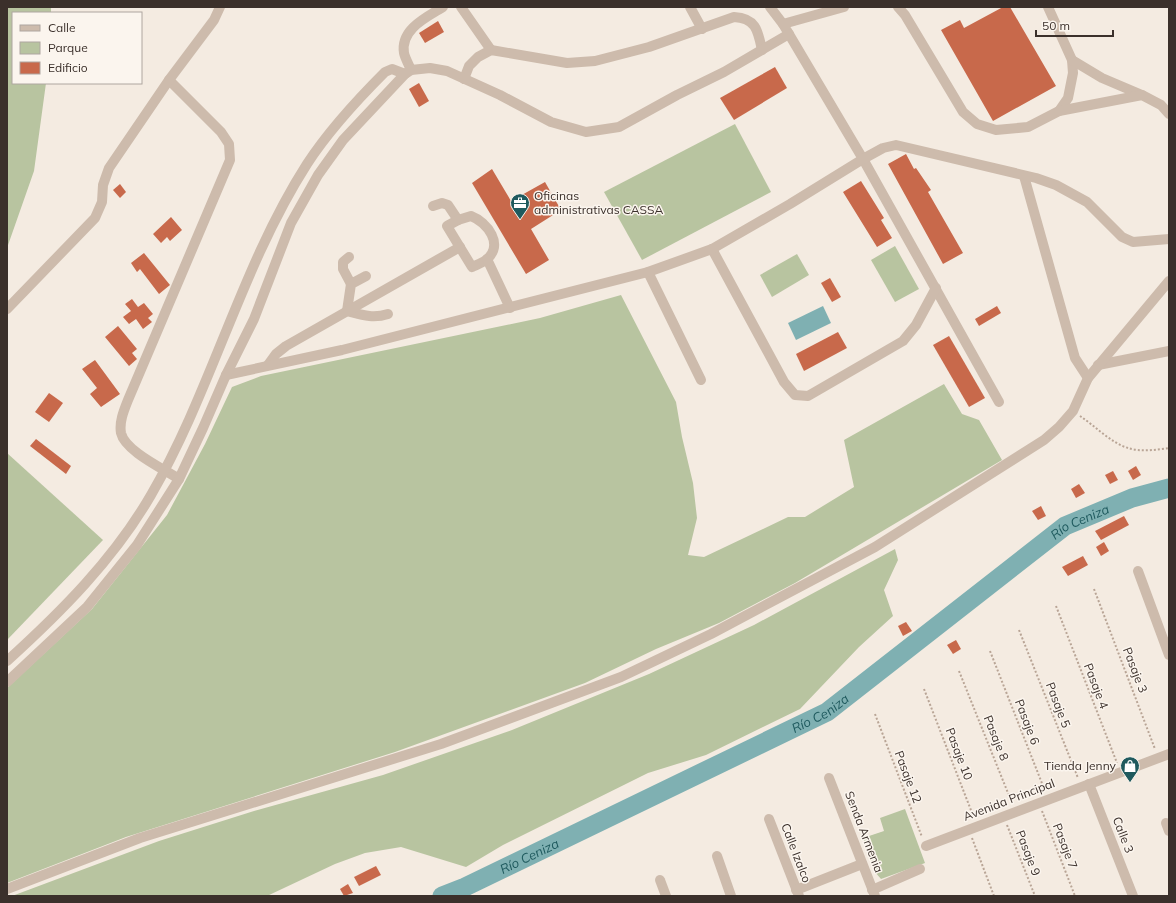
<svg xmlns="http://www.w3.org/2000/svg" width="1176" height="903" viewBox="0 0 1176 903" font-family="Mulish,sans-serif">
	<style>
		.green { fill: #b8c4a0 }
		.water { fill: #7fb0b2 }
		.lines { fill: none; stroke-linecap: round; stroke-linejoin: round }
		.river { stroke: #7fb0b2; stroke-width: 19 }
		.building { fill: #c8694b }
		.path { stroke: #b9a596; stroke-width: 2; stroke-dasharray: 2 2; stroke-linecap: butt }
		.minor { stroke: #cdbbac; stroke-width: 10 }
		.labels { text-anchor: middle; stroke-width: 3; stroke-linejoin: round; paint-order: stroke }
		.poi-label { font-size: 12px; fill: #3b302b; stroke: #fbf5ee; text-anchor: start }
		.street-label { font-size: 12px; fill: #3b302b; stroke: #fbf5ee }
		.water-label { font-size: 13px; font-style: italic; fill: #1f5a5e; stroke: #fbf5ee }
	</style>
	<rect width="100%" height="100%" fill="#f4ebe1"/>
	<g class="green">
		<polygon points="7,7 51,7 51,13 13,13 13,83 46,83 34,171 7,248"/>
		<polygon points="735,124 771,192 642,260 604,192"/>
		<polygon points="895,246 919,289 895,302 871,260"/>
		<polygon points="797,254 809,275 772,297 760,275"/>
		<polygon points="621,295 676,402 682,437 693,483 697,518 688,555 704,557 788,517 805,517 854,487 844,440 944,384 962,414 979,420 1002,460 795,583 719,623 656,649 585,683 395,752 126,837 7,883 7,688 92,609 167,515 205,444 232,387 261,376 540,318"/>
		<polygon points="7,453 103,540 7,640"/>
		<polygon points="895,549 898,560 884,590 893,616 859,647 800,709 706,755 648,773 503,845 466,867 401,847 365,853 335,864 267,896 12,896 159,841 254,811 383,775 512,730 649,674 754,625"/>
		<polygon points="905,809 925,863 881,879 875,872 863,838 884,831 880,818"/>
	</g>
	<polygon class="water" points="823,306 831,323 796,340 788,323"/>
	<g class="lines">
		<path class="river" id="s1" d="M442,896L465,887L827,712L1065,526L1132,498L1169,488"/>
	</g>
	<g class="building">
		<polygon points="1003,7 1010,7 1056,86 993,121 941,30 960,20 964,28"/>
		<polygon points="438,21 444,32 425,43 419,33"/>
		<polygon points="775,67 787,88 734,120 720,98"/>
		<polygon points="419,83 429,101 419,107 409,89"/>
		<polygon points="906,154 914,169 916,168 931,190 928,192 963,253 943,264 888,164"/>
		<polygon points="492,169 511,201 545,182 561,210 531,229 549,260 526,274 472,183"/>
		<polygon points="861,181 884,218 881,220 892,238 877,247 843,192"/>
		<polygon points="120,184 126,192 120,198 113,190"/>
		<polygon points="171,217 182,230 170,241 167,237 161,243 153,234"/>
		<polygon points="144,253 170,285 159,294 140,269 137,272 131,263"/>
		<polygon points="830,278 841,297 832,302 821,283"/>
		<polygon points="132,299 138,307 144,303 153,314 148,318 152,322 143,329 136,319 129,324 123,317 131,311 125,304"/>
		<polygon points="997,306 1001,313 979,326 975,319"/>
		<polygon points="118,326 137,349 132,353 137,359 129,366 105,337"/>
		<polygon points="838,332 847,348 804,371 796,354"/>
		<polygon points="949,336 985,398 969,407 933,345"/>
		<polygon points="95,360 120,394 101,407 90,394 97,388 82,369"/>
		<polygon points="49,393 63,403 49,422 35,412"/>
		<polygon points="36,439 71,466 66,474 30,446"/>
		<polygon points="1136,466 1141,475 1133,480 1128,471"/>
		<polygon points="1113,471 1118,480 1110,484 1105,475"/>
		<polygon points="1079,484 1085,493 1076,498 1071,489"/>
		<polygon points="1041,506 1046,516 1038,520 1032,511"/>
		<polygon points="1124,516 1129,525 1101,540 1095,531"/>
		<polygon points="1104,542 1109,551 1101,556 1096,547"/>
		<polygon points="1083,556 1088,565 1068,576 1062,567"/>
		<polygon points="906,622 912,631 903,636 898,626"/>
		<polygon points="956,640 961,649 953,654 947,645"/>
		<polygon points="376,866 381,875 359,886 354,877"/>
		<polygon points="348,884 353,893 344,896 340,889"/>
	</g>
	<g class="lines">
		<g class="path">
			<path d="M1080,416C1095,426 1111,443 1128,448C1140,452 1157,450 1169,448"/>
			<polyline points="1094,589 1155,749"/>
			<polyline points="1056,606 1117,763"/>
			<polyline points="1019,630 1078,778"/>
			<polyline points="990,651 1045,791"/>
			<polyline points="959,671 1012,803"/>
			<polyline points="924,689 974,818"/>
			<polyline points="875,714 922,837"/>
			<polyline points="1042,811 1075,896"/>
			<polyline points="1007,825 1035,896"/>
			<polyline points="972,838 994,896"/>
		</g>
		<g class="minor">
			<polyline points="461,7 491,50"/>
			<polyline points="690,7 702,29"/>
			<polyline points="770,7 783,24"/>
			<polyline points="844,7 783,24 863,159 999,402"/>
			<polyline points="898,7 905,15 963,112 977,124 996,130 1028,127 1059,111 1068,98 1073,73 1072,60 1048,7"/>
			<polyline points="1072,60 1102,78 1142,95"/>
			<path d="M411,70C409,65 405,58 404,53C400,29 427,17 443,7"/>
			<path d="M464,79L469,66L478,57L491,50L567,63L595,61L649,47L734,17C756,18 758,31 762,50"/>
			<path d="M169,80L221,132L229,144L230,160L128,400C124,410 119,422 121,433C125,451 164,469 179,479"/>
			<polyline points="1059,111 1142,95 1161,105 1169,114"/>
			<polyline points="1024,176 1075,358 1088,378"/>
			<polyline points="433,206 442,203 448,205 458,220"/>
			<path d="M471,216C487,222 505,245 486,260C482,263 476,265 472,267L447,226L458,220Z"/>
			<polyline points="712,249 784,382 795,395 808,396 903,341 916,325 936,288"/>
			<polyline points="349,257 343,262 343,269 351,284"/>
			<polyline points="487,259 510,308"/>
			<polyline points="648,272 701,380"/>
			<path d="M366,276L351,284L347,311C362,315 373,319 388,314"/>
			<polyline points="7,309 95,218 102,202 103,185 109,168 169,80 214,20 220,7"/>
			<polyline points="268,365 276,354 286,346 460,247"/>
			<polyline points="1098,365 1169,351"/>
			<polyline points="226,375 342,350 648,272 712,249 790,204 863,159 883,148 896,145 1036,178 1056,185 1087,202 1122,237 1133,242 1169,239"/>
			<polyline points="1138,571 1169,655"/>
			<path d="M7,661C61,612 114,559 151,495C212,390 241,267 307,164C329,130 356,101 385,72L392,69L405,74"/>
			<polyline points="7,682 87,607 137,545 179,479 203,428 226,375 254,319 291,223 318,175 343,140 405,74 411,70 430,68 447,71 500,95 551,122 586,132 619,127 677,95 724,72 789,34"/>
			<polyline points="829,778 875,896"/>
			<polyline points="1089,784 1133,896"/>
			<polyline points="769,819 799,896"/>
			<polyline points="1166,823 1169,831"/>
			<polyline points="926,846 1169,754"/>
			<polyline points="717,856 731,896"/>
			<polyline points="660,880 666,896"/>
			<polyline points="7,889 140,838 441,744 621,677 711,634 875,547 1044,440 1059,427 1073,411 1088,378 1169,281"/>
			<polyline points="796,890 862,864"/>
			<polyline points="872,890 920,869"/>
		</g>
	</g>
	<defs>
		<g id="office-pin" transform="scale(1)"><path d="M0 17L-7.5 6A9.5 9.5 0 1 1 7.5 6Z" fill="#1f5a5e" stroke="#fbf5ee"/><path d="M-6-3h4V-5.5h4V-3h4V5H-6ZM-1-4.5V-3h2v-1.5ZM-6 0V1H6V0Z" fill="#fff"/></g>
		<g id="shop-pin" transform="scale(1)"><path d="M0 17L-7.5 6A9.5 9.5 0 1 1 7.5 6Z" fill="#1f5a5e" stroke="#fbf5ee"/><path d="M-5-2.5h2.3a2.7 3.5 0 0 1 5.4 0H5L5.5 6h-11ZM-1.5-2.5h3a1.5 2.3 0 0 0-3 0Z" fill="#fff"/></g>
	</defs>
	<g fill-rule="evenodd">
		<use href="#office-pin" x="520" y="203"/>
		<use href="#shop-pin" x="1130" y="766"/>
	</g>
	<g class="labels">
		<g class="poi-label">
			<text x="534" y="200">Oficinas<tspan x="534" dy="14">administrativas CASSA</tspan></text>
			<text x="1116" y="770" text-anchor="end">Tienda Jenny</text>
		</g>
		<g class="street-label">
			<text transform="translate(1135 670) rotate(69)" y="4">Pasaje 3</text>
			<text transform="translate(1096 686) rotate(69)" y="4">Pasaje 4</text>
			<text transform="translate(1058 705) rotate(69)" y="4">Pasaje 5</text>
			<text transform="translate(1027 722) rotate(69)" y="4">Pasaje 6</text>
			<text transform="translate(996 738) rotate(68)" y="4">Pasaje 8</text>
			<text transform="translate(959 754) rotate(69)" y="4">Pasaje 10</text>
			<text transform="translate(908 777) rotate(69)" y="4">Pasaje 12</text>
			<text transform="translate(1009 800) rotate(-21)" y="4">Avenida Principal</text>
			<text transform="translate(864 832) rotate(69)" y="4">Senda Armenia</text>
			<text transform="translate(1123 835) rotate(69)" y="4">Calle 3</text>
			<text transform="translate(1065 846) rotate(69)" y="4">Pasaje 7</text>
			<text transform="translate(796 853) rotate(69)" y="4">Calle Izalco</text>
			<text transform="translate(1028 853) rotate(69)" y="4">Pasaje 9</text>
		</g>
		<g class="water-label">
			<text dy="5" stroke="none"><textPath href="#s1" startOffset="744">Río Ceniza</textPath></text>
			<text dy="5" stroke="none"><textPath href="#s1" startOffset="420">Río Ceniza</textPath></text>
			<text dy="5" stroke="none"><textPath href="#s1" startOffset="96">Río Ceniza</textPath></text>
		</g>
	</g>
	<rect width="1176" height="903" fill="none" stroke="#3b302b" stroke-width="16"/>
	<rect x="12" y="12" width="130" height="72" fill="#fbf5ee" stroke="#aea6a0"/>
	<rect x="20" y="25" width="20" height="6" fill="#cdbbac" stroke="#aea6a0"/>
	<text x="48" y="32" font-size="12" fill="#3b302b">Calle</text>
	<rect x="20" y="42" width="20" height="12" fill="#b8c4a0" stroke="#aea6a0"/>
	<text x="48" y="52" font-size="12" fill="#3b302b">Parque</text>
	<rect x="20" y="62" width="20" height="12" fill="#c8694b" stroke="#aea6a0"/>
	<text x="48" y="72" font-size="12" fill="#3b302b">Edificio</text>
	<path d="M1036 30v6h77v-6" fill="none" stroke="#3b302b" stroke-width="2"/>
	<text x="1042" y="30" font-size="12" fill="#3b302b" stroke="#fbf5ee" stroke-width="3" paint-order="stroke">50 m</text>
</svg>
